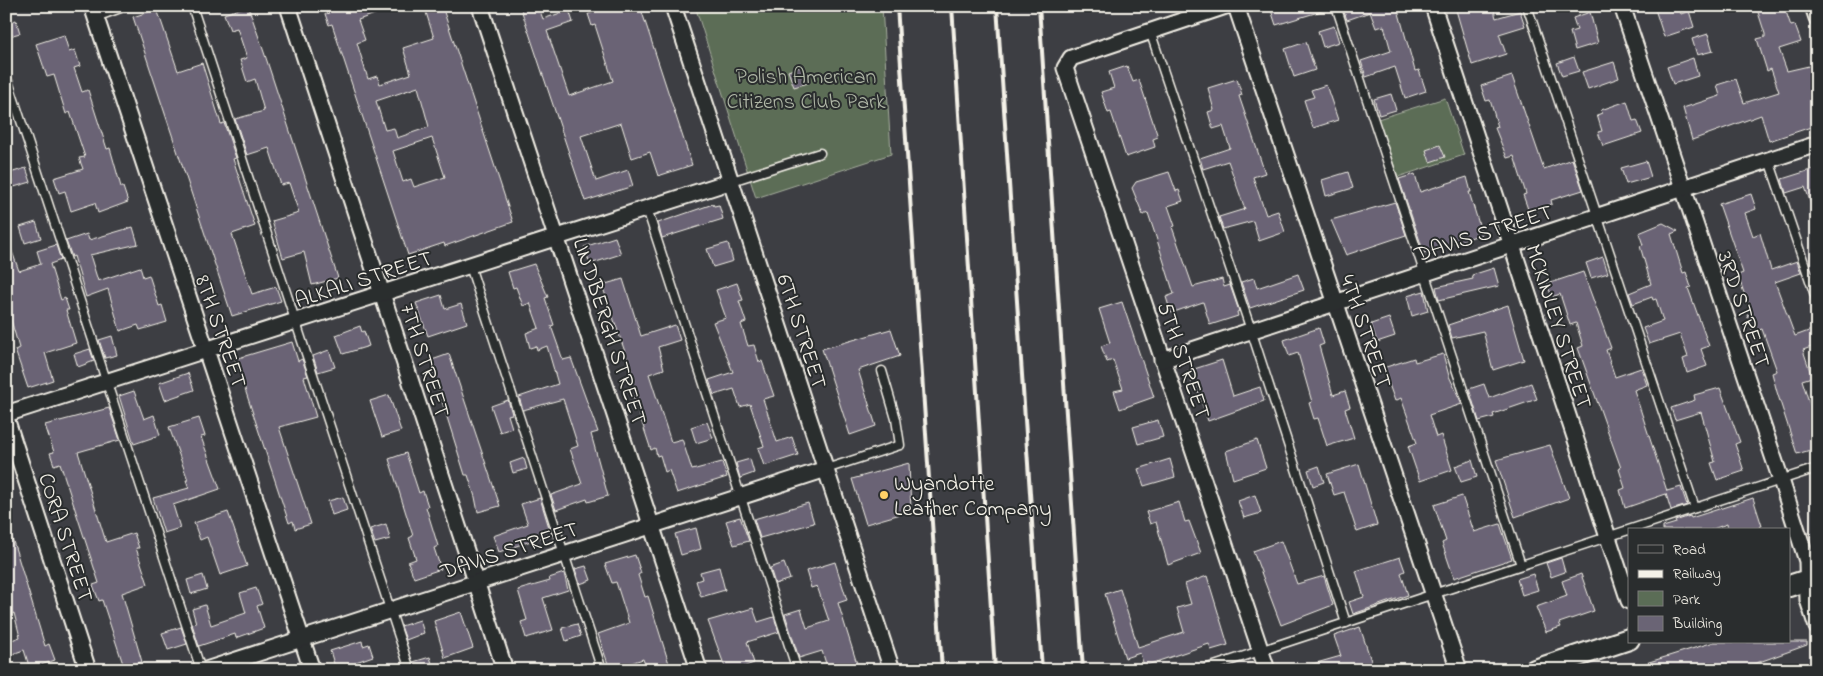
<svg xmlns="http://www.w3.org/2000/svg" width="1823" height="676" viewBox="0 0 1823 676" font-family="'Indie Flower',sans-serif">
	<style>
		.green { fill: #5b6d56; stroke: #a8af9f }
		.building { fill: #6a6475; stroke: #f4f1e8; fill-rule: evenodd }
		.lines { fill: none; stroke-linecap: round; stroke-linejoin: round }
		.lane-casing { stroke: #f4f1e8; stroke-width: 11 }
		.street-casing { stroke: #f4f1e8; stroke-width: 19 }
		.secondary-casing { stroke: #f4f1e8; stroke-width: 24 }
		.lane { stroke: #2a2d2e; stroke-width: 8 }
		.street { stroke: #2a2d2e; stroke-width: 15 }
		.secondary { stroke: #2a2d2e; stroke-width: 20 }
		.rail { stroke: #f4f1e8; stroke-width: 4 }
		.poi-dot { fill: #ffd166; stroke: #2a2d2e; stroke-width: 2 }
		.labels { text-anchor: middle; stroke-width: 4; stroke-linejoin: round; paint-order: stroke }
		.park-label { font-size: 22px; fill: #afb6a6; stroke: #2a2d2e }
		.street-label { font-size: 22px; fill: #f4f1e8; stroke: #2a2d2e }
		.poi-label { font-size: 22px; fill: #f4f1e8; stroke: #2a2d2e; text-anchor: start }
	</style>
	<rect width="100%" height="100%" fill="#3d3e43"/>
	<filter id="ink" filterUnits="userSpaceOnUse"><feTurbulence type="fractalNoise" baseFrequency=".02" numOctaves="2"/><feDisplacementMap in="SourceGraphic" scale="10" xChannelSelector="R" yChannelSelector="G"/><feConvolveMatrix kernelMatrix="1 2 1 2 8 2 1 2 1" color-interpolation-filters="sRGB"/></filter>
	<g filter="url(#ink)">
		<g class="green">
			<polygon points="695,6 882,6 891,154 756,198"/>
			<polygon points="1445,98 1464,155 1398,177 1378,119"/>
		</g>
		<g class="building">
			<polygon points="248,6 266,58 338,278 312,285 304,252 283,258 272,221 299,213 289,183 281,185 269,148 247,155 235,119 264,111 255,79 247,82 240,60 247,58 237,28 230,30 224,14"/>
			<path d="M326,6H392V8L358,20L365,40L357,43L368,79L377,76L380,84L411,74L403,48L434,38L424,6H442L513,222L445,246L444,243L408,255L332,24L329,25L325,14L329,13ZM418,87L429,127L397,138L394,128L385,130L376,101ZM432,138L445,177L414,187L411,179L403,182L393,151Z"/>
			<polygon points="520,6 538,6 543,19 569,10 573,22 547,31 569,96 613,81 595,25 592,26 588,14 613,6 640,6 692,165 658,176 650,152 632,158 621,123 581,136 596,181 628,170 633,186 585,201"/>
			<polygon points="1282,6 1327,6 1328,9 1276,25 1271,10"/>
			<polygon points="1342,6 1397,6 1415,71 1419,70 1426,91 1405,98 1395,67 1366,77 1361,61 1391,51 1384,26 1376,28 1370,12 1347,20"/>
			<polygon points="1469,6 1493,6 1496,18 1520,11 1525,26 1499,34 1506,54 1472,65 1456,10"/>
			<polygon points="1654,6 1678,6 1681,14 1689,11 1694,27 1664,37"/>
			<polygon points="1756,6 1784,6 1791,26 1795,25 1801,42 1779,49 1787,71 1813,65 1817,77 1817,125 1769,141 1761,115 1692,140 1683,108 1720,96 1717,85 1736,79 1744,103 1779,92 1771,69 1767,71 1757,39 1765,37 1765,34"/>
			<polygon points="157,9 178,71 202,63 221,124 224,123 236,158 233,159 255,226 232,234 252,294 276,287 281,301 232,316 133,17"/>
			<polygon points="1590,12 1598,43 1575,50 1570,32 1577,30 1573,18"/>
			<polygon points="16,20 20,33 6,37 6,23"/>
			<polygon points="1334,26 1339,42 1323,47 1318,31"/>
			<polygon points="1708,34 1713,51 1697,55 1692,39"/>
			<polygon points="64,35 69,52 75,50 80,66 74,68 82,92 88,90 107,149 110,148 121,187 123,187 128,202 98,213 95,203 71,211 65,191 59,193 54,178 83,169 79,158 85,157 70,112 66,114 54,75 47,77 36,44"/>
			<polygon points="1306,42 1315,70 1294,77 1285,49"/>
			<polygon points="1574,57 1579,71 1562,76 1557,63"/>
			<polygon points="1693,58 1698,76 1673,84 1667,67"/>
			<polygon points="1614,62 1619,78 1588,89 1582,72"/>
			<polygon points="802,66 808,83 794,87 788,71"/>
			<polygon points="1127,66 1133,82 1139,80 1158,137 1153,139 1155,147 1126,157 1111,112 1108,113 1101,92 1114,88 1109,72"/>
			<polygon points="1512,76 1544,169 1572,159 1583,190 1551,200 1552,204 1529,212 1523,195 1526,194 1514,156 1507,158 1495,128 1498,127 1490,100 1486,101 1481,86"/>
			<polygon points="1237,79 1242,95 1239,96 1265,173 1253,177 1266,215 1278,211 1285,232 1259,241 1253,221 1223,229 1219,217 1245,209 1228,161 1203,169 1200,158 1230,148 1223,126 1213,129 1208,112 1214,110 1208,88"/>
			<polygon points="1326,85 1338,120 1313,128 1304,100 1314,97 1311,90"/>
			<polygon points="1391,94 1396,110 1379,115 1374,99"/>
			<polygon points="1627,101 1633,121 1637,120 1642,133 1603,146 1598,132 1602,131 1597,115 1602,113 1601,110"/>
			<polygon points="1440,145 1445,157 1430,162 1426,150"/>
			<polygon points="1646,161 1651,177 1626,184 1621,168"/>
			<polygon points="26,168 31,182 14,187 10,173"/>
			<polygon points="1817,168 1817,214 1815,215 1805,187 1786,193 1782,179"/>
			<polygon points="1169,172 1176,191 1179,190 1183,201 1168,206 1175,226 1172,227 1193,287 1222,279 1224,287 1230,285 1239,311 1237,312 1238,316 1210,325 1203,302 1171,313 1166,297 1174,294 1157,240 1148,213 1143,215 1132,188 1136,182"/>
			<polygon points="1348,172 1353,188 1326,196 1322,180"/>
			<polygon points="1415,174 1420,192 1467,177 1471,192 1469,192 1482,234 1424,253 1399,179"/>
			<polygon points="1751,194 1756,209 1745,213 1753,236 1760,233 1771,270 1797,261 1801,273 1775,282 1795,336 1817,328 1817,345 1803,350 1812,377 1802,380 1811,408 1817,407 1817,448 1797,454 1777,392 1772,373 1777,371 1762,329 1753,332 1747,315 1751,314 1738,275 1743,273 1719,204"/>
			<polygon points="1395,202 1406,235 1346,255 1331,220"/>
			<polygon points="713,204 714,206 719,205 723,219 662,238 658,223"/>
			<polygon points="36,222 41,238 25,243 20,227"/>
			<polygon points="1663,223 1678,231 1671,234 1683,273 1686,272 1691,287 1688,288 1709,346 1701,349 1707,366 1687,373 1683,359 1688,357 1680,334 1649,344 1643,328 1663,321 1656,299 1653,300 1652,297 1633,304 1629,293 1651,284 1640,246 1643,245 1639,233"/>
			<polygon points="133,227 138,244 90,255 98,281 140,267 143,277 149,275 159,306 162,305 167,322 140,330 138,325 120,331 108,289 86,297 74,256 72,257 66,241 87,234 89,240"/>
			<polygon points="615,237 621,254 590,264 584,247"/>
			<polygon points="6,240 8,240 19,271 41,264 37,251 56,245 61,260 50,264 61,300 65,298 69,310 66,310 76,343 45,353 53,380 28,388 15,350 19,348 9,313 6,314"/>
			<polygon points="728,243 733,261 713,267 707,249"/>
			<polygon points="1603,257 1608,273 1591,278 1586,263"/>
			<polygon points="534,264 548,297 545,298 554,325 551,326 563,360 571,358 598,432 591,434 608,496 588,502 587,499 556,510 551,495 582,484 570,449 578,446 563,399 523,410 519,397 558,384 547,346 537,350 536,346 530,348 526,333 539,328 530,303 523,306 516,287 513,288 508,272"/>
			<polygon points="1494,268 1499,286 1439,300 1436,287 1473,279 1472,275"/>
			<polygon points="1583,272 1611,348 1606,350 1615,377 1641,368 1647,385 1634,390 1667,491 1681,487 1687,505 1671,510 1666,494 1625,508 1620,490 1625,488 1619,469 1621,468 1578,348 1583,346 1576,323 1570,325 1560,294 1552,297 1547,284"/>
			<polygon points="1298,274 1304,290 1250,308 1241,282 1254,278 1257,288"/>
			<polygon points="623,279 641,336 675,325 680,340 658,347 664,369 649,374 671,442 682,439 692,470 722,462 727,477 677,493 669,470 665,472 660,455 657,456 655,448 651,450 629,383 635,381 602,285"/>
			<polygon points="737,283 743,300 739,301 746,322 741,324 748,346 754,345 759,362 762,361 774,396 763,399 777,442 792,437 798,455 764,466 758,448 764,446 750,404 740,407 734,389 714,395 709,380 733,372 713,322 726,318 716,290"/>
			<polygon points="1424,291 1428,311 1412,316 1407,296"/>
			<polygon points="441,295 445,309 461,304 467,323 428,336 416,303"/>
			<polygon points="1122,302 1154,397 1120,409 1114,391 1123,389 1113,360 1107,362 1101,346 1110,343 1099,309"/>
			<polygon points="1508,305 1524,360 1493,370 1483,331 1452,338 1448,325"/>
			<polygon points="1389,318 1395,336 1377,342 1371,324"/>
			<polygon points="360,326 362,332 364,331 369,346 343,354 336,335"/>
			<polygon points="1319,328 1324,344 1319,346 1333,395 1345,391 1350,407 1345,409 1354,438 1327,446 1318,418 1314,419 1309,403 1312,402 1298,353 1289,356 1284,340"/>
			<polygon points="891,329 900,356 858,370 876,426 850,435 822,349"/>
			<polygon points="112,336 117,355 105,358 99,340"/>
			<polygon points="292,342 298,361 302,359 308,376 304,377 316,417 279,427 311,524 295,529 293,521 289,523 235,359"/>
			<polygon points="90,349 94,361 78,367 74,354"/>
			<polygon points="329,350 335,367 318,372 313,356"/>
			<polygon points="449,354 500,506 478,512 475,497 468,475 465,475 432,369 435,368 432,360"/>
			<polygon points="1443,354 1449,376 1462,404 1429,415 1436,437 1441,435 1452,470 1420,481 1408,446 1417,443 1401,398 1395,401 1383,368 1414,358 1415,362"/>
			<polygon points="1222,360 1233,396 1260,387 1264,401 1208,421 1196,385 1193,386 1188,371"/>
			<polygon points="188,373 194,390 165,400 159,383"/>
			<polygon points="1531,383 1537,399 1493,414 1494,417 1479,421 1469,389 1484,384 1489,398"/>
			<polygon points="1720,388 1740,442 1735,444 1744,471 1717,480 1711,463 1715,462 1701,412 1675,420 1671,408 1695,400 1694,395"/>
			<polygon points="134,391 144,419 154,415 160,435 134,444 119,396"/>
			<polygon points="389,395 401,431 382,437 370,401"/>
			<polygon points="508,400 512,414 508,415 512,428 500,432 491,406"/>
			<polygon points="109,408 120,440 78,452 106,542 134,533 139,548 136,548 148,584 122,593 142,662 124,667 102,600 99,601 93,585 99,583 60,463 54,465 50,453 54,452 45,425"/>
			<polygon points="199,418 205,436 201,437 220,489 173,505 180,528 164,533 153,498 189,488 186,480 188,480 169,427"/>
			<polygon points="1158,420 1163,437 1138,444 1133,427"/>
			<polygon points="707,422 713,438 696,443 691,427"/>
			<polygon points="1257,440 1266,468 1233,479 1226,451"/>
			<polygon points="1550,445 1569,498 1515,517 1496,460"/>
			<polygon points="406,453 419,493 423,491 428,506 426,507 438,546 434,548 441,569 414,578 408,562 416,559 409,538 413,536 389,459"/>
			<polygon points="524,458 527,469 513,473 510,463"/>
			<polygon points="750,459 754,473 740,478 736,463"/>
			<polygon points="1170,459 1175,477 1144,486 1138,469"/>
			<polygon points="1472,460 1477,477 1461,482 1455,466"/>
			<polygon points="909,463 911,511 866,524 852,479"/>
			<polygon points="1359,464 1377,525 1357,532 1344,492 1334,495 1327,474"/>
			<polygon points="1319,466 1324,482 1313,486 1308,470"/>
			<polygon points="1255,495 1261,513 1244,518 1238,501"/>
			<polygon points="1462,496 1474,532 1500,524 1512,559 1454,578 1442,543 1446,541 1434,505"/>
			<polygon points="343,497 347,510 332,515 328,501"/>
			<polygon points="540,498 551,534 499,552 493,536 528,524 521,504"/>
			<polygon points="1753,498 1762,526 1759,527 1760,530 1728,530 1727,524 1710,530 1663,530 1663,527 1676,523 1675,521 1690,516 1691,518"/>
			<polygon points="1179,502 1185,522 1189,521 1201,553 1168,565 1156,522 1150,524 1146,512"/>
			<polygon points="808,503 814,523 760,538 754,519"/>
			<polygon points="228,512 247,566 220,575 207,537 200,540 194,523"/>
			<polygon points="740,517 749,541 734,545 726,521"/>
			<polygon points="386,524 390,539 375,543 370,529"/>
			<polygon points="696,528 701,549 681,555 675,534"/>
			<polygon points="6,529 9,529 18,557 45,646 49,644 55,660 30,669 24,650 6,656 6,642 20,637 14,613 6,616"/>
			<polygon points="1281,541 1297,584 1324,576 1333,605 1281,625 1253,551"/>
			<polygon points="635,555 641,573 638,575 645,597 648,596 671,670 647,670 643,659 610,670 598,634 629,623 616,582 612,583 605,564"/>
			<polygon points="1400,557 1405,571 1401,573 1408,595 1353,614 1349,602 1364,597 1356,571"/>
			<polygon points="1561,558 1565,572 1551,577 1546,563"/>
			<polygon points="835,562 847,600 838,603 858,667 849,670 828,670 822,651 799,658 785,614 801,609 807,628 829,621 817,586 811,588 806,571"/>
			<polygon points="784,563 790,579 775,584 770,568"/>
			<polygon points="586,566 591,580 580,584 575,569"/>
			<polygon points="719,567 725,590 701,597 696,581 702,579 700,572"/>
			<polygon points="564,573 568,590 543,598 553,630 526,638 521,622 527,620 518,590 550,581 549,578"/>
			<polygon points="1533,574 1538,590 1522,595 1517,579"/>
			<polygon points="1581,574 1594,611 1559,623 1561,627 1546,632 1536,607 1567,596 1562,581"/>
			<polygon points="203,575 207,589 191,594 187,580"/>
			<polygon points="1207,576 1228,645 1211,650 1209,644 1144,666 1140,653 1125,658 1105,594 1120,589 1138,647 1184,632 1177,608 1191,604 1185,584"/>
			<polygon points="256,588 262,604 257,606 264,628 236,638 235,634 199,646 192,624 196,623 192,609 205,605 211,625 246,613 240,593"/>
			<polygon points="753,608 758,622 774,617 779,632 747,642 754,663 734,670 726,670 708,621"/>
			<polygon points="461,612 473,648 445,658 434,621"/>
			<polygon points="420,620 424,633 406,640 401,626"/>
			<polygon points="577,624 581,636 566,641 562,628"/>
			<polygon points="181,627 187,644 168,650 162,633"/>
			<polygon points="1360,627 1374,670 1306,670 1306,666 1341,656 1334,636"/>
			<polygon points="362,641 363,646 369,644 373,656 356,662 358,670 336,670 330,651"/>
			<polygon points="1714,642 1807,642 1807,645 1737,670 1633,670 1633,667"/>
			<polygon points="430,657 434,670 415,670 413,662"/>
		</g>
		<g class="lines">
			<g class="lane-casing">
				<g id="lane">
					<polyline points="192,6 410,670"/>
					<polyline points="1336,6 1521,565"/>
					<polyline points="1527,6 1695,508"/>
					<polyline points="96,17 126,6"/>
					<polyline points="1150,31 1251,330 1346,623"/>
					<polyline points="6,75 201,670"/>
					<polyline points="1769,160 1817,301"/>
					<polyline points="732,181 820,153"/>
					<polyline points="647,209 797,670"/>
					<polyline points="470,266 602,670"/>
					<polyline points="826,469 900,445 896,419 882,371"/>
					<polyline points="1202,670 1817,468"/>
				</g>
			</g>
			<g class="street-casing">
				<g id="street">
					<polyline points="92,6 312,670"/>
					<polyline points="288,6 505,670"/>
					<polyline points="480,6 699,670"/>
					<polyline points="673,6 892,670"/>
					<polyline points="1226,6 1071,58 1065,68 1267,670"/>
					<polyline points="1236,6 1459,670"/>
					<polyline points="1433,6 1629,601"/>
					<polyline points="1622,6 1781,480 1807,561 1808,600 1817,627"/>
					<polyline points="1813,6 1817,18"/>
					<polyline points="1162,360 1817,144"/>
					<polyline points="6,414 732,181"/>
					<polyline points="6,418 88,670"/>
					<polyline points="206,670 826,469"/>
				</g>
			</g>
			<g class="secondary-casing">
				<g id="secondary">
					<polyline points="1789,586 1817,577"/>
					<polyline points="1535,670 1629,639"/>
				</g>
			</g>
			<use href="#lane" class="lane"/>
			<use href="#street" class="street"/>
			<use href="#secondary" class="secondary"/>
			<g class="rail">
				<polyline points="897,6 942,670"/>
				<polyline points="952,6 995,670"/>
				<polyline points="997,6 1042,670"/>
				<polyline points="1039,6 1083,670"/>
			</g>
		</g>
	</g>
	<circle class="poi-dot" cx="884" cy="495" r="5"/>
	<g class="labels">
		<g class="park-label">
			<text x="806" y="83">Polish American<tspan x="806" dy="25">Citizens Club Park</tspan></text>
		</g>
		<g class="street-label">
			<text transform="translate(1483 232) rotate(-18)" y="8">DAVIS STREET</text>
			<text transform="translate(363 278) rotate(-18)" y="8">ALKALI STREET</text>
			<text transform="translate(1745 309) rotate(71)" y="8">3RD STREET</text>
			<text transform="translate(1560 326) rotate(72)" y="8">MCKINLEY STREET</text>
			<text transform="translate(222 331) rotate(71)" y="8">8TH STREET</text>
			<text transform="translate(611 331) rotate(72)" y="8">LINDBERGH STREET</text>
			<text transform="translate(803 331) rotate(72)" y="8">6TH STREET</text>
			<text transform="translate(1367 331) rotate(71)" y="8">4TH STREET</text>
			<text transform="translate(426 360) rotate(72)" y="8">7TH STREET</text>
			<text transform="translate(1185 360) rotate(71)" y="8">5TH STREET</text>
			<text transform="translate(67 537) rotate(72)" y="8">CORA STREET</text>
			<text transform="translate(509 549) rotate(-18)" y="8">DAVIS STREET</text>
		</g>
		<g class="poi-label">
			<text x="894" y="490">Wyandotte<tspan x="894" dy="25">Leather Company</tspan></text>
		</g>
	</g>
	<rect width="1823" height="676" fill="none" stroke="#2a2d2e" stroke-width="25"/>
	<rect x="12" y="12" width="1798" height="651" fill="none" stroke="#f4f1e8" stroke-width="2" filter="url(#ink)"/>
	<rect x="1628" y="528" width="162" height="115" fill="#2a2d2e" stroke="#7b7b78"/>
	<rect x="1638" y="545" width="25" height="8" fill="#2a2d2e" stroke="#7b7b78"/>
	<text x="1673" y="554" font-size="15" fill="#f4f1e8">Road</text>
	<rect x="1638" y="570" width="25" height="8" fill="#f4f1e8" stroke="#7b7b78"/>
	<text x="1673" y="578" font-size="15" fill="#f4f1e8">Railway</text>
	<rect x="1638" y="591" width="25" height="15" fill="#5b6d56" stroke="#7b7b78"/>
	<text x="1673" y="604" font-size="15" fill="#f4f1e8">Park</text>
	<rect x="1638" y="616" width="25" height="15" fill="#6a6475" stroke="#7b7b78"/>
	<text x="1673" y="628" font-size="15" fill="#f4f1e8">Building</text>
</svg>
